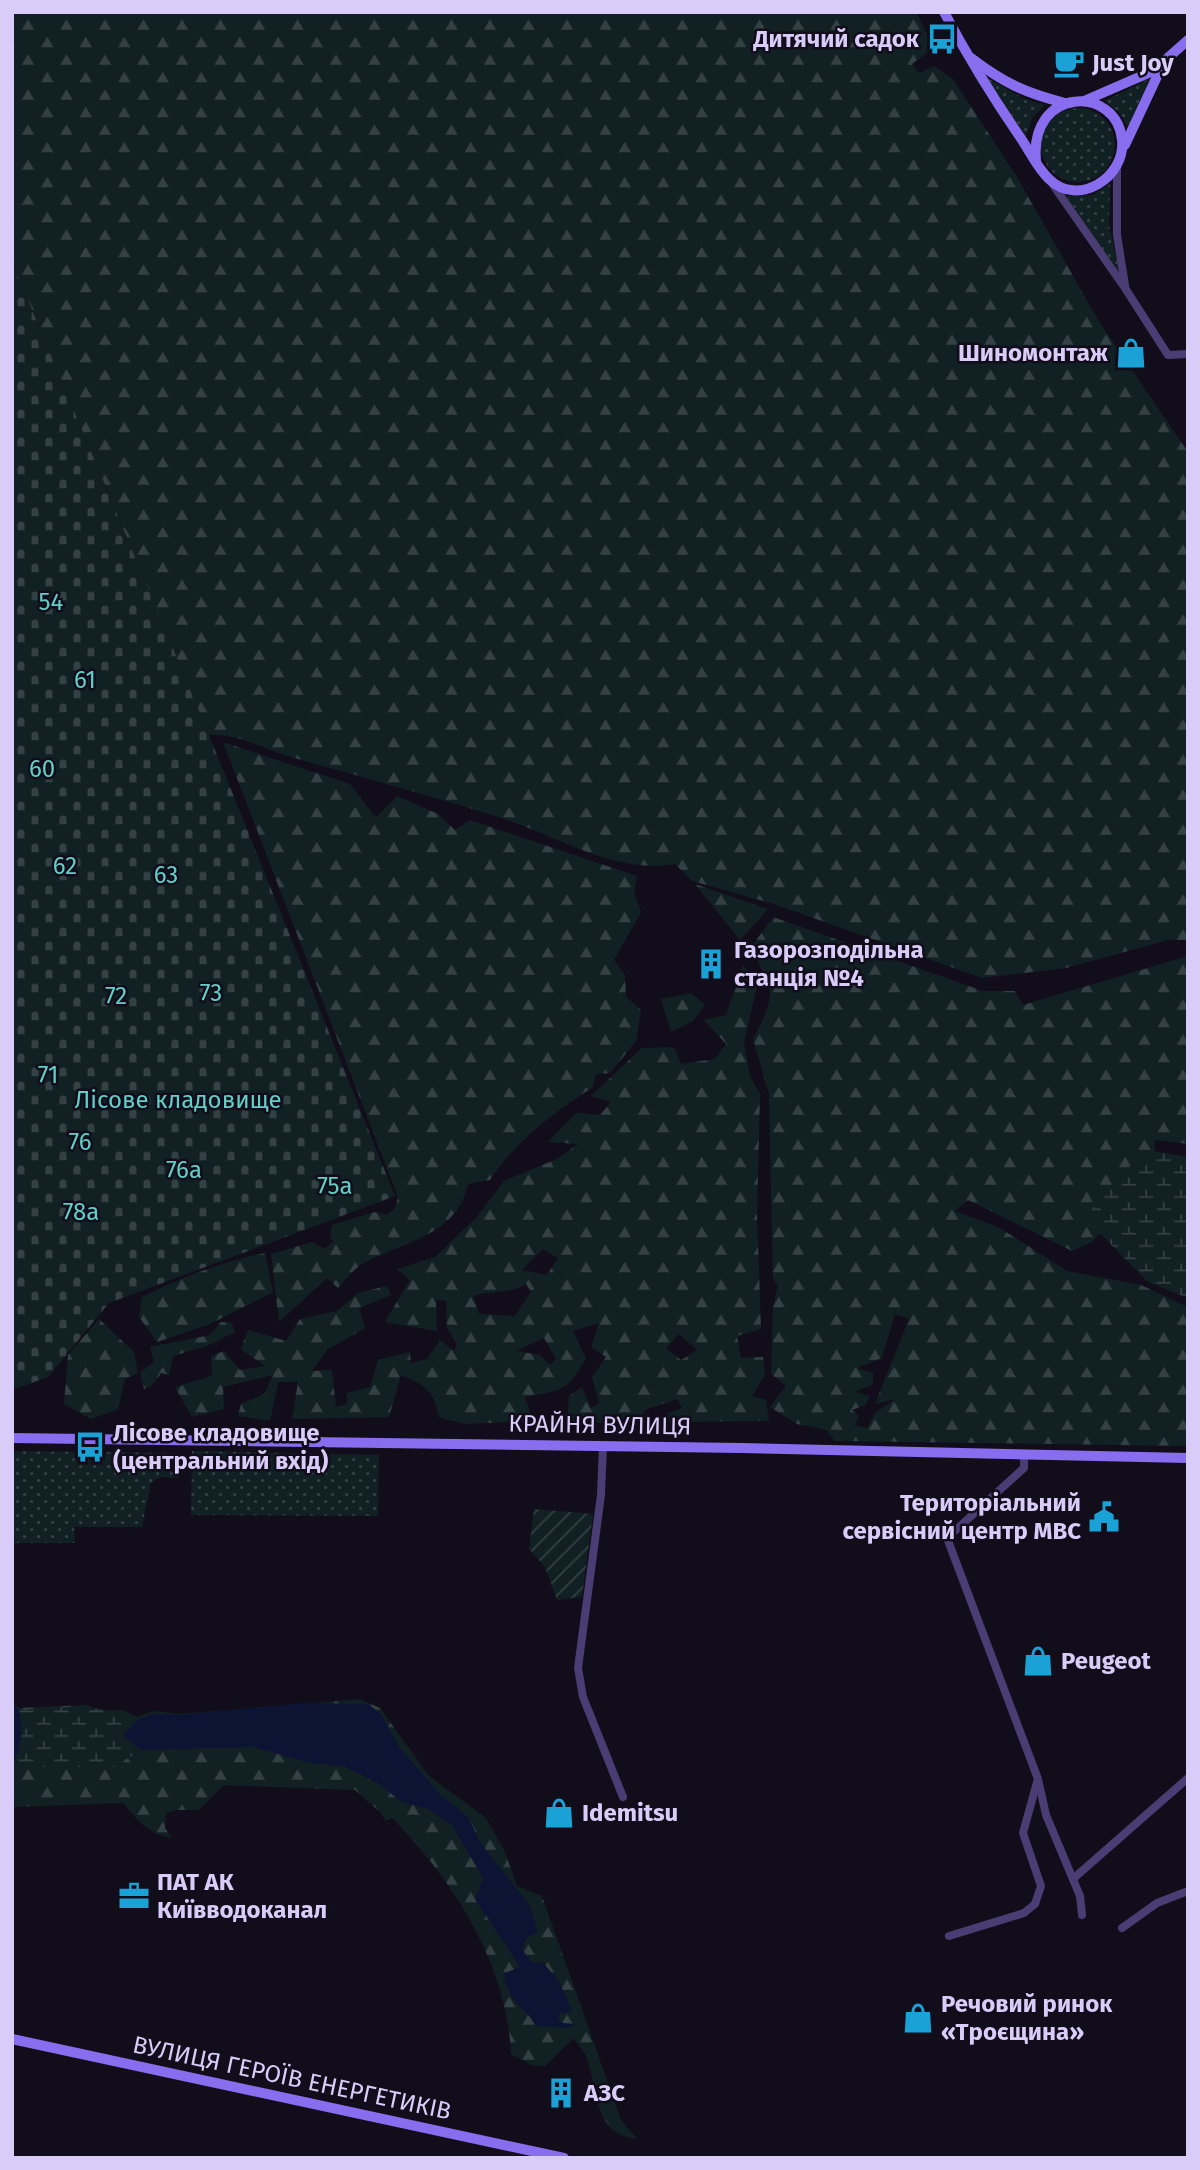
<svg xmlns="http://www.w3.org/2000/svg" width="1200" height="2170" viewBox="0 0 1200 2170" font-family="'Fira Sans',sans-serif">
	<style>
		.grass { fill: url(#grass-dots) }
		.forest { fill: url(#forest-firs); fill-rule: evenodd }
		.wetland { fill: url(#wetland-marsh) }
		.cemetery { fill: url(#cemetery-stones) }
		.garden { fill: url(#garden-furrows) }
		.water { fill: #0d1433 }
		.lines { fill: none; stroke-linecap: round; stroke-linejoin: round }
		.street { stroke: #493d74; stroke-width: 8 }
		.secondary { stroke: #886eee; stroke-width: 10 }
		.labels { text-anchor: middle; stroke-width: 5; stroke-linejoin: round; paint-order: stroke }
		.poi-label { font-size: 24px; font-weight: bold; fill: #d9ccf9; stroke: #120d1a; text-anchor: start }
		.park-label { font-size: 24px; fill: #62cfc7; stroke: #120d1a }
		.street-label { font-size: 24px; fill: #d9ccf9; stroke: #120d1a }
	</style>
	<defs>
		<pattern id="grass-dots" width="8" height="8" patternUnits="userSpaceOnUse" patternTransform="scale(1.75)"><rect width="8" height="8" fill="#112123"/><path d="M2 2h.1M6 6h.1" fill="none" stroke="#334044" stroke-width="1.8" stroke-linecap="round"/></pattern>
		<pattern id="forest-firs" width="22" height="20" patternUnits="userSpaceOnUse" patternTransform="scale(1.75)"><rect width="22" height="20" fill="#112123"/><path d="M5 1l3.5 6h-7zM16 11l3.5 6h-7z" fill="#334044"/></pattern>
		<pattern id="wetland-marsh" width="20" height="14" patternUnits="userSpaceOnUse" patternTransform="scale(1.75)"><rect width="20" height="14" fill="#112123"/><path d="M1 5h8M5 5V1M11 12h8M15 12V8" fill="none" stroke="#334044"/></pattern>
		<pattern id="cemetery-stones" width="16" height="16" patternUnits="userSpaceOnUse" patternTransform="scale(1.75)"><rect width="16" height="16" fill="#112123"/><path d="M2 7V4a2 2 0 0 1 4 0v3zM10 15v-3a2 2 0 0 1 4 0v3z" fill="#334044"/></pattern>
		<pattern id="garden-furrows" width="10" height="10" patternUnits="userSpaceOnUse" patternTransform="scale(1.75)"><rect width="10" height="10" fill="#112123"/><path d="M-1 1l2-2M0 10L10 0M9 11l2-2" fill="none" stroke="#334044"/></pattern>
	</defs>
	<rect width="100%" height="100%" fill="#120d1a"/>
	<g class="grass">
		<polygon points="1152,77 1128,127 1119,112 1105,101"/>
		<polygon points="987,78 1025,99 1045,105 1032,118 1026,137"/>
		<circle cx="1078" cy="145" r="37"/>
		<polygon points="1110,184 1109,226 1121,277 1066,196 1092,195"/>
		<path d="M12,1451L177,1453L178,1478L160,1477L150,1484C150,1500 143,1511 143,1527H74L75,1543H12Z"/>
		<polygon points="192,1451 379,1455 378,1516 191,1515"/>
	</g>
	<g class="forest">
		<path d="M12,12H916L934,48L912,64L919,73L934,66L953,79L1017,177L1098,320L1188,452V940H1168L1066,968L982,978L774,904L692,881L675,864C617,875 556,836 502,818C432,796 361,777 291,757C264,749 237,733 209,735L12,262Z"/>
		<path d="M223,742L350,784L376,818L397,796L438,814L455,830L470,820L637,876L634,893L641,912L614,960L625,975L626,997L641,1010L636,1041L610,1073L596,1074L593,1087C556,1111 514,1142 490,1180L468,1184C457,1235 406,1241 366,1262C355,1267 346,1279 338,1288L327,1278L279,1322L271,1254L312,1242L324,1249L334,1241L330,1239L332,1225L374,1212L387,1215L395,1208L398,1197Z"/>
		<polygon points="695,884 768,909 740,940"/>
		<path d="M773,917L983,991H1015L1023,1005L1188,956V1144L1155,1140L1153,1173L1092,1242L1072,1251L968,1200L955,1211L1000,1228L1067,1271L1141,1285L1188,1307V1446L835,1441L826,1430L797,1424L770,1407L786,1386L771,1374L773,1308L778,1285L773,1279L769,1095L753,1039C776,996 776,990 750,949ZM895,1314L909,1319L875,1404L896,1399L876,1412L867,1428L855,1425L859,1416L852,1410L865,1405L870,1396L855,1392L873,1384V1373L857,1368L882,1358Z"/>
		<path d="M743,965L758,982L744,1043L750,1076L760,1094L757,1215L761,1329L737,1336L741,1358L763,1357L765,1375L752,1396L766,1400L769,1421L669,1422L668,1413L682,1408L677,1399L645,1410L640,1422L567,1424L569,1396L582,1387L591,1408L599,1403L592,1377L606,1357L591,1347L599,1323L573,1331L586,1358C566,1393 563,1389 525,1397L533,1421L465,1424L439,1417C435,1392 424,1384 401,1375L389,1417L292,1419L298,1382H278L270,1421L238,1416L241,1404L264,1394L273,1375L223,1387L224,1409L192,1417L175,1387L212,1376L211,1356L224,1351L240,1370L265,1366L241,1349L248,1330L286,1341L300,1319L337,1311L358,1293L387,1286L391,1295L359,1308L365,1328L327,1350L312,1371L332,1370L336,1407L347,1404V1393L370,1387L378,1360L410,1352L411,1363L427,1359L440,1340L454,1351L457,1345L447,1328L446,1301L436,1300L437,1331L385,1322L410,1280L397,1269L435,1257L477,1217L504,1181L557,1159L578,1144L548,1142L576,1113L600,1115L611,1102L591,1096L642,1048L674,1047L681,1064L715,1059L726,1044L704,1020L726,1015ZM543,1249L558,1258L547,1275L522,1270ZM526,1284L531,1292L515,1316L479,1314L473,1296C491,1290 511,1294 526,1284ZM679,1334L697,1350L681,1360L666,1348ZM544,1338L556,1359L550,1365L540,1355L516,1351Z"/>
		<polygon points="691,993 705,1005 693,1021 671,1032 661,999"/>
		<path d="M265,1253L273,1292L210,1324L157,1342L139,1317L142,1297C182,1277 221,1262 265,1253Z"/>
		<polygon points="99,1319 134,1352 138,1373 125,1379 118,1409 91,1419 64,1404 68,1355"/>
		<polygon points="221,1322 231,1322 235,1332 207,1346 173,1356 169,1375 161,1373 153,1385 144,1389 140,1372 154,1362 150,1347 210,1335"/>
		<path d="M360,1699L380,1708L429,1776L486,1818L505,1852L517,1886L542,1896L621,2120L637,2139C595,2135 598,2093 588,2061C586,2053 578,2045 574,2038L545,2066L531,2065L511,2054C507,1963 453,1880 392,1818L386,1821L379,1811L355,1790L224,1785L199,1810H177L166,1813L165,1828L172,1838C150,1835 137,1820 123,1803L12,1807V1704L20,1708L85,1705L106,1711L123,1710L137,1717L152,1711L180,1714Z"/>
	</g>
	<g class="wetland">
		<polygon points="1153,1151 1188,1157 1188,1298 1148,1282 1085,1218 1126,1169"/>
		<path d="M86,1706C104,1712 120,1710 137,1720L124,1736L141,1750L115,1767H33L12,1772V1764L22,1744L19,1710Z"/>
	</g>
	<polygon class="cemetery" points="12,262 209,735 395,1196 109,1303 48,1377 12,1390"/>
	<polygon class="garden" points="534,1509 593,1514 582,1597 557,1600 545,1567 529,1549"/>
	<g class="water">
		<path d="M303,1703L368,1704L381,1714L399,1747L440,1794L469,1818L480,1842L530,1906L538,1933C527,1936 523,1940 523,1951L533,1963H543L559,1981L572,2011L559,2014L558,2019L563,2023L575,2024L568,2028L537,2026C520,2002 512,2007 503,1974L520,1967L475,1899L483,1878L452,1825L430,1810L400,1801L381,1785L343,1766L309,1763L254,1747L141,1750L123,1736L137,1720L153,1714L179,1715Z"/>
		<path d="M13,1704L19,1710C23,1735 22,1742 12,1766Z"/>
	</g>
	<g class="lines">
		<g class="street">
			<polyline points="1117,168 1117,235 1125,285"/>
			<polyline points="1053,185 1125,288 1168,355 1188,354"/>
			<polyline points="603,1446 601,1495 578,1668 583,1697 623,1797"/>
			<polyline points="1024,1455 1024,1468 947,1538 1038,1779 1046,1815 1080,1896 1082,1915"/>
			<polyline points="1074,1878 1188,1778"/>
			<polyline points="1122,1928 1157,1903 1188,1891"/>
			<polyline points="949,1936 1024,1913 1035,1904 1041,1886 1023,1833 1037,1782"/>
		</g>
		<g class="secondary">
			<path d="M944,12C968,57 993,98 1022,140C1030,152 1038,169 1049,179C1078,208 1126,177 1122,140C1117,85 1029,86 1036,161"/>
			<path d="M971,58C1004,83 1025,93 1065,103"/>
			<polyline points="1084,101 1153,71 1188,40"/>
			<polyline points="1125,145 1161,68"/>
			<polyline points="12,1438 741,1448 1188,1458"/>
			<polyline points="12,2039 564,2158"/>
		</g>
	</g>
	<defs>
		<g id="bus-bare" transform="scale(2.415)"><path d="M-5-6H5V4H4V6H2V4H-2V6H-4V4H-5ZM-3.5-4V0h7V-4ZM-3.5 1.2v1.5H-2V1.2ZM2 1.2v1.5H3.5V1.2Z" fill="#1aa2d7" stroke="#120d1a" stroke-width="2.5" paint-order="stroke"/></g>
		<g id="cafe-bare" transform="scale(2.415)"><path d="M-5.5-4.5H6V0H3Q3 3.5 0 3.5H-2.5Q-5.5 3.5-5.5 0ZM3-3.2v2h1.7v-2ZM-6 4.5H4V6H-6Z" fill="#1aa2d7" stroke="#120d1a" stroke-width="2.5" paint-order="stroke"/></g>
		<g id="shop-bare" transform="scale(2.415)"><path d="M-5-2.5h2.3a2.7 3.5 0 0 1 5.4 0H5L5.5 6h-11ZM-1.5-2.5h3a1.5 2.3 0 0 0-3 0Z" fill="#1aa2d7" stroke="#120d1a" stroke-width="2.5" paint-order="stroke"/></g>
		<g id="building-bare" transform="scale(2.415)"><path d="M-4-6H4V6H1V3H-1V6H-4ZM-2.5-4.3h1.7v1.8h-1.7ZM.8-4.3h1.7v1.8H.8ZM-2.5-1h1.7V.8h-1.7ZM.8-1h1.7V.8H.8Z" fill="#1aa2d7" stroke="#120d1a" stroke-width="2.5" paint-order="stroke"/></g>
		<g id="civic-bare" transform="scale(2.415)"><path d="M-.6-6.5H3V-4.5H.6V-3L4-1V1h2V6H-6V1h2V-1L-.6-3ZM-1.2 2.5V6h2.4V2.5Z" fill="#1aa2d7" stroke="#120d1a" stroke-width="2.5" paint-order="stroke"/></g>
		<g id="office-bare" transform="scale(2.415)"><path d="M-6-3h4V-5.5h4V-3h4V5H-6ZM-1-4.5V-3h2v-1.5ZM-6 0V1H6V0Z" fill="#1aa2d7" stroke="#120d1a" stroke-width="2.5" paint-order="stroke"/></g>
	</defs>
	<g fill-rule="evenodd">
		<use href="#bus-bare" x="942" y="39"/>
		<use href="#cafe-bare" x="1069" y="63"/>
		<use href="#shop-bare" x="1131" y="353"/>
		<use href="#building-bare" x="711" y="964"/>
		<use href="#bus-bare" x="90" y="1447"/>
		<use href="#civic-bare" x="1104" y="1517"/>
		<use href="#shop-bare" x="1038" y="1661"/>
		<use href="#shop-bare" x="559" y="1813"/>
		<use href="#office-bare" x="134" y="1896"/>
		<use href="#shop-bare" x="918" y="2018"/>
		<use href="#building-bare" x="561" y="2093"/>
	</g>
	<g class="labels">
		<g class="poi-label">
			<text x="919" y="47" text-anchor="end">Дитячий садок</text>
			<text x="1092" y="71">Just Joy</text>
			<text x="1108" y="361" text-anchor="end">Шиномонтаж</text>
			<text x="734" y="958">Газорозподільна<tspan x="734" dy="28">станція №4</tspan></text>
			<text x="113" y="1441">Лісове кладовище<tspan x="113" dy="28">(центральний вхід)</tspan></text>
			<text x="1081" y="1511" text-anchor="end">Територіальний<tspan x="1081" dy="28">сервісний центр МВС</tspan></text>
			<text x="1061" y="1669">Peugeot</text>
			<text x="582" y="1821">Idemitsu</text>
			<text x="157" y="1890">ПАТ АК<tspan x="157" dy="28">Київводоканал</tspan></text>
			<text x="941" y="2012">Речовий ринок<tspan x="941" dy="28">«Троєщина»</tspan></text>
			<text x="584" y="2101">АЗС</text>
		</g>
		<g class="park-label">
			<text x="51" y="610">54</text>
			<text x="85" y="688">61</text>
			<text x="42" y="777">60</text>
			<text x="65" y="874">62</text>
			<text x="166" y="883">63</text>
			<text x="211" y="1001">73</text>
			<text x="116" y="1004">72</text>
			<text x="48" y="1083">71</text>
			<text x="178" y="1108">Лісове кладовище</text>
			<text x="80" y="1150">76</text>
			<text x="184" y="1178">76а</text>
			<text x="335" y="1194">75а</text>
			<text x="81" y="1220">78а</text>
		</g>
		<g class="street-label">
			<text transform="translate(600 1425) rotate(1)" y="8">КРАЙНЯ ВУЛИЦЯ</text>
			<text transform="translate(292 2078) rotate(12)" y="8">ВУЛИЦЯ ГЕРОЇВ ЕНЕРГЕТИКІВ</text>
		</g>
	</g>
	<rect width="1200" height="2170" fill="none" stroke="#d9ccf9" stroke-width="28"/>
</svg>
